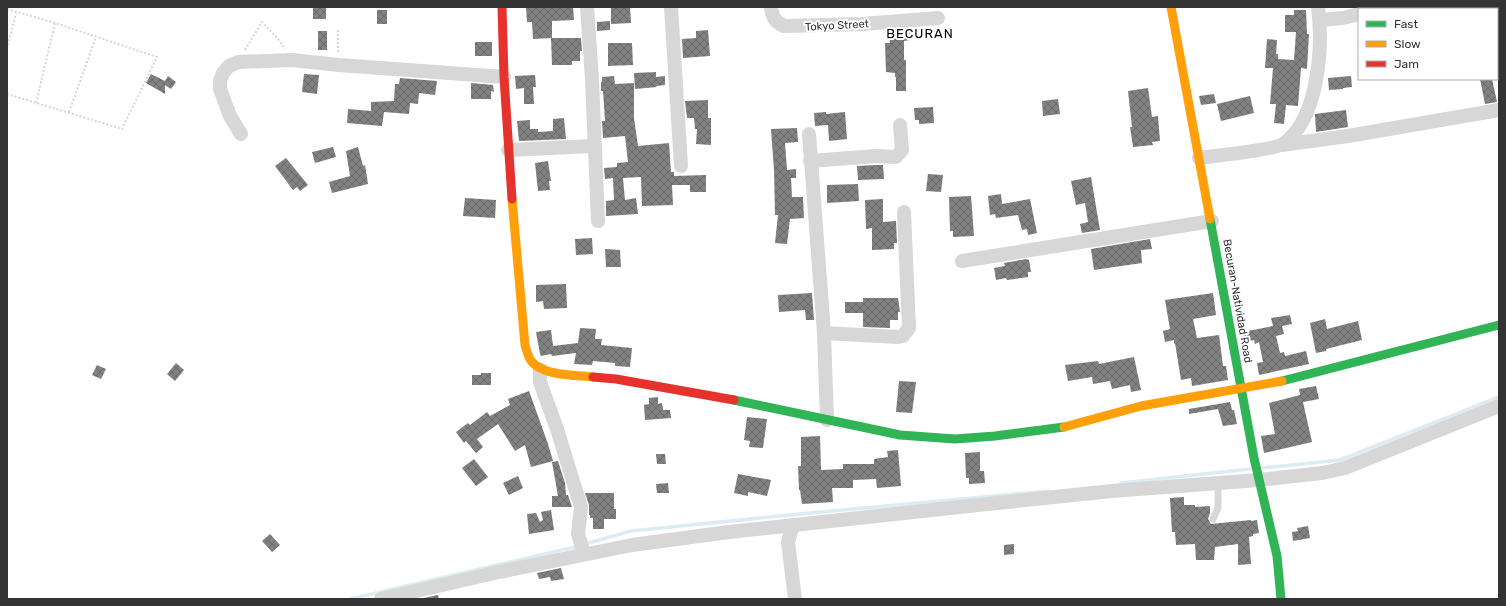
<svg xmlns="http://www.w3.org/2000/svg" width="1506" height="606" viewBox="0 0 1506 606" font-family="Rubik,sans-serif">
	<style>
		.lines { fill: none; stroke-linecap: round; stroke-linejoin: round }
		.stream { stroke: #ddebf3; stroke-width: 3.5 }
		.building { fill: url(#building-cross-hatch) }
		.path { stroke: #d6d6d6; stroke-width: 2; stroke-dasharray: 2 2; stroke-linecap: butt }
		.lane { stroke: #d7d7d7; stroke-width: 7 }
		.street { stroke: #d7d7d7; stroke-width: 14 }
		.fast { stroke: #30b455; stroke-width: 9 }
		.slow { stroke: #ff9f0a; stroke-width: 9 }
		.jam { stroke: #e5322d; stroke-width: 9 }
		.labels { text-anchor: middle; stroke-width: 4; stroke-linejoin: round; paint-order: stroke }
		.street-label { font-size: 11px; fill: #333; stroke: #fff }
		.quarter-label { font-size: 13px; letter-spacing: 1px; fill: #000; stroke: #fff }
	</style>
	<defs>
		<pattern id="building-cross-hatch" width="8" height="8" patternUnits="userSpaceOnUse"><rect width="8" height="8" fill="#818181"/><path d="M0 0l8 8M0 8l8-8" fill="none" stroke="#6a6a6a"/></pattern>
	</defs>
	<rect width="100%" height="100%" fill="#fff"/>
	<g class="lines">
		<g class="stream">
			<polyline points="1262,468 1340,460 1499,397"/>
			<polyline points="1121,483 1250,469"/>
			<polyline points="585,544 631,531 810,513 1049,491"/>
			<polyline points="350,599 575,547"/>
		</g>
	</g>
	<g class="building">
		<rect x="313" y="7" width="13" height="12"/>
		<polygon points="526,7 573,7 574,20 552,21 552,38 533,39 532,22 527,22"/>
		<polygon points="611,7 630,7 631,23 611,24"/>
		<rect x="377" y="10" width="10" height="14"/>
		<polygon points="1294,10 1306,10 1307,34 1309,34 1307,69 1301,68 1298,106 1286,105 1284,124 1274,123 1276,104 1270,104 1273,68 1265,68 1267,39 1277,40 1276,54 1278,54 1278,59 1294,60 1296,32 1285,32 1285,15 1294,15"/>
		<polygon points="610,21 610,30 597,31 597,22"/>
		<polygon points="909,29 910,40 904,41 904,60 906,60 906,91 896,91 896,77 895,77 895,73 886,72 885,43 890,43 889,30"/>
		<polygon points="708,30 710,56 683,58 682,39 696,38 696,31"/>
		<rect x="318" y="31" width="9" height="19"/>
		<polygon points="551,38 581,38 582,51 580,51 580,61 572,61 572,65 552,65"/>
		<rect x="475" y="42" width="17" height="14"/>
		<polygon points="608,43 632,43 633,65 608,66"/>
		<polygon points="656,72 656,77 665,76 665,85 656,86 657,87 635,89 634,73"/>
		<polygon points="151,74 165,81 168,76 176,82 171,89 165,85 165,94 146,83"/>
		<polygon points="304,74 319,75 317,94 302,92"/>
		<polygon points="535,75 536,87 533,87 534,104 524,104 524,88 516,89 515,76"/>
		<polygon points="614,76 615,84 634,83 634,118 638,146 669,143 671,172 674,172 674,176 706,175 706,192 690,192 690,185 672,185 673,205 642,206 641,177 623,178 625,200 636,198 638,214 606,216 606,201 614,200 613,178 605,179 604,168 617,167 617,163 628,162 625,136 603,138 602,121 605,121 603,91 601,91 601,82 602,82 602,77"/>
		<polygon points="1351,76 1352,87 1343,88 1343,89 1329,90 1328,78"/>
		<polygon points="400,78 437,81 435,95 419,93 418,104 410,103 409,114 384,112 382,126 347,123 348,109 371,111 371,102 394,101 395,84 399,84"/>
		<polygon points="1480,79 1492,79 1497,102 1485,104"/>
		<polygon points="471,83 493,85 494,92 491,91 491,99 471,99"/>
		<polygon points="1148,88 1152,117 1158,116 1160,141 1152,142 1153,145 1133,147 1130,127 1132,127 1128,91"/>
		<polygon points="1214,94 1216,103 1201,105 1199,96"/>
		<polygon points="1250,96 1254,113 1221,121 1217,104"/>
		<polygon points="1058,99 1060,114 1043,116 1042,101"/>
		<polygon points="708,100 708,118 711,118 711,145 696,144 697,129 695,129 694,118 687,118 685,101"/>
		<polygon points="933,107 934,123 919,124 919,120 915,120 914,108"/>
		<polygon points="1346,110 1348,127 1316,132 1315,114"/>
		<polygon points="826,112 826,114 845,112 847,139 829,141 828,125 815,126 814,113"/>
		<polygon points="564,118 566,139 519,141 517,121 530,120 530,129 538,129 538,132 553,131 553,119"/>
		<polygon points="797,128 798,142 785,143 787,170 796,169 796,178 791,178 792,197 803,197 804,218 790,219 787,244 775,243 778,215 775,215 774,170 771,129"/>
		<polygon points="333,147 336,157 315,163 312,152"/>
		<polygon points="358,147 363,166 365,165 368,184 332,193 329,182 350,176 346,151"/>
		<polygon points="286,158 308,185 300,191 297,187 293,190 275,166"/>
		<polygon points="548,161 551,181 549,181 550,190 538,191 535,163"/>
		<polygon points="876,165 883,165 884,179 858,180 857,166"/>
		<polygon points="928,174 943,175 941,192 926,191"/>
		<polygon points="1091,177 1100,230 1082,233 1080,224 1088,222 1085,203 1076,205 1071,181"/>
		<polygon points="858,184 859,201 827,203 827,185"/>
		<polygon points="1001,194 1002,204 1030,199 1037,233 1028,235 1027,229 1022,230 1018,215 996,218 995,214 990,215 988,196"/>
		<polygon points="971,196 974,236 953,237 953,231 950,231 949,197"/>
		<polygon points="465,198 496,200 495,218 463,216"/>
		<polygon points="883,199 883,222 896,221 897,243 894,243 894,249 872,250 872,228 866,229 865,200"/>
		<polygon points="592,238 593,254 576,255 575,239"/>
		<polygon points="1150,239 1152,249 1141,250 1142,263 1094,270 1091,249"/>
		<polygon points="605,249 620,250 621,267 606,267"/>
		<polygon points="1026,259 1029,260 1031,272 1028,272 1028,277 1007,280 1006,278 996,280 994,268 1005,266 1004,263"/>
		<polygon points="566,284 567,308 544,309 543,301 536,302 536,285"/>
		<polygon points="812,293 814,320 806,320 805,310 779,312 778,295"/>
		<polygon points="1213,293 1216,315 1193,319 1197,338 1219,335 1223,366 1226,366 1228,380 1192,386 1191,378 1181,380 1175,343 1174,344 1174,340 1165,342 1163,331 1170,329 1165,300"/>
		<polygon points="863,298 898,298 900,312 898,312 898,320 890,320 890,328 863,327 863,313 845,313 845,302 863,302"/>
		<polygon points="1290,315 1292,324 1282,326 1284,334 1276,336 1280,353 1284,352 1285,356 1306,351 1309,364 1259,375 1257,363 1263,362 1259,342 1255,344 1254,340 1245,342 1243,332 1273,326 1271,318"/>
		<polygon points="1325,319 1327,329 1358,321 1362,340 1326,349 1326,351 1316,353 1310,323"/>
		<polygon points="580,328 596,329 595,339 602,339 601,345 632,348 630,367 615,366 615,363 593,361 592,365 574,364 576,353 552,356 551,354 541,356 540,354 536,332 551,330 553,346 578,343"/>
		<polygon points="1134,357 1141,390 1131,392 1130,385 1112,389 1110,381 1093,384 1092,377 1068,381 1065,365 1098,361 1099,364"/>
		<polygon points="176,363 184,370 175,381 167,374"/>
		<polygon points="97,365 106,369 101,379 92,375"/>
		<polygon points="481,373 491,373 491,385 472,385 472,375 481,375"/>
		<polygon points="899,381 916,382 912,413 896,412"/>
		<polygon points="1316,386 1319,399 1303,402 1312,442 1264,453 1261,436 1275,434 1269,403 1300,395 1299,389"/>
		<polygon points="529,391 548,444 553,461 531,467 525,445 515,451 498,424 477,439 483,447 476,453 466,441 464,443 456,432 468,423 470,425 487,412 490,416 510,405 508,399"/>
		<polygon points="658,397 658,404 662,403 663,410 670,410 671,418 645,420 644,405 649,404 649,398"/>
		<polygon points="1230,402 1232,410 1234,410 1237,424 1223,426 1218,409 1189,414 1189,409"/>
		<polygon points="747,417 767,419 763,448 749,447 750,441 744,440"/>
		<polygon points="820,436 821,470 843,469 843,464 874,464 874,459 888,457 887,451 898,450 901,486 877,488 876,479 853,480 853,488 832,488 833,502 802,504 800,490 799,490 798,466 801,466 801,437"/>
		<polygon points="980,452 980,471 984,471 985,483 969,484 969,478 966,478 965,453"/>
		<polygon points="656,454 665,454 666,464 657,464"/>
		<polygon points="474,459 488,477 476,486 462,468"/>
		<polygon points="558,461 565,483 566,495 568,495 572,507 552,507 552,496 558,496 552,462"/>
		<polygon points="738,474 771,480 767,496 748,492 748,496 734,493"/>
		<polygon points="518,476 523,488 509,495 503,483"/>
		<polygon points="668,483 669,493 657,493 656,484"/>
		<polygon points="585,493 614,493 614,509 616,509 616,519 604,519 604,529 593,529 593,518 590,518 590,515 589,515 589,505"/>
		<polygon points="1184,497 1184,505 1195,505 1195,507 1210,506 1210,513 1208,519 1211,524 1251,520 1251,521 1257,520 1259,533 1253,534 1253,536 1249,537 1251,564 1238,565 1238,544 1215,547 1214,560 1196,560 1195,544 1176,545 1175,532 1172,532 1170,498"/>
		<polygon points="551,510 554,530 529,534 527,514 536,513 540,522 543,520 541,512"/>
		<polygon points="1308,526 1310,538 1293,541 1292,532 1298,531 1297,528"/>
		<polygon points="270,534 280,545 272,552 262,541"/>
		<polygon points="1014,544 1014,554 1004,555 1004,545"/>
		<polygon points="561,568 564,579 551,581 550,577 539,579 537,573"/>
		<polygon points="438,595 439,599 419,599"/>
	</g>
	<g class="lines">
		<g class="path">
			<polyline points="7,9 55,23 157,57 122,129 7,94"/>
			<polyline points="338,30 338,54"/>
			<polyline points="7,49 16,13"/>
			<polyline points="245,50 262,22 279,40 285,49"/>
			<polyline points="36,103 55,23"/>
			<polyline points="69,112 96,37"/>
		</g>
		<polyline class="lane" points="1213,519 1218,508 1218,484"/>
		<g class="street">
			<polyline points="587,7 592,79 598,221"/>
			<polyline points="671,7 681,166"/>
			<path d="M771,7C772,17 775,22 784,26L863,24L938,18"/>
			<polyline points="1379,7 1382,9"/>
			<polyline points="1320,20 1343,18 1359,14"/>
			<polyline points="1497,20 1499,20"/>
			<polyline points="241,134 230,116 220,89 220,81 223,73 229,66 238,62 292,60 339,65 504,77"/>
			<polyline points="809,134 824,333 827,420"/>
			<polyline points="1282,145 1348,136 1499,110"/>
			<polyline points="508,150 593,146"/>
			<path d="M1199,158C1214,156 1274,150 1283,144C1319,119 1323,46 1318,7"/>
			<polyline points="810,161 876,156 896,157 902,150 900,125"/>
			<polyline points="962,261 1212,221"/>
			<polyline points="824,333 898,337 903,336 909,328 904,212"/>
			<polyline points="540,369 540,382 557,429 581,507 578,534 584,554"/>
			<polyline points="793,525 788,542 795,599"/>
			<polyline points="381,599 499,572 632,545 729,532 969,506 1112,491 1259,480 1322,473 1345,468 1499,406"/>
		</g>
		<g class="fast">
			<polyline points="1210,219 1254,458 1277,556 1281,599"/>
			<polyline points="1282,381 1499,325"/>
			<polyline points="734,400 900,435 955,439 995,436 1064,427"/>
		</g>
		<g class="slow">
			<polyline points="1171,7 1210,219"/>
			<path d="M512,199L525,345C527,351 528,358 532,362C544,376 576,375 593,377"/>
			<polyline points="1064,427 1141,406 1282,381"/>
		</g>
		<g class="jam">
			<polyline points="502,7 504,77 512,199"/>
			<polyline points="593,377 616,379 734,400"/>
		</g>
	</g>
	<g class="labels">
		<g class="street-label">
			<text transform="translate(837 25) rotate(-3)" y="4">Tokyo Street</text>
			<text transform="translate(1238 301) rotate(80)" y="4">Becuran-Natividad Road</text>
		</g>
		<g class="quarter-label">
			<text x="920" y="38">BECURAN</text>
		</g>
	</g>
	<rect width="1506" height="606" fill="none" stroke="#333333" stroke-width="16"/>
	<rect x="1358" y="8" width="140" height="72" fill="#ffffff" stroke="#adadad"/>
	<rect x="1366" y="21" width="20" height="6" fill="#30b455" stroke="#adadad"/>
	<text x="1394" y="28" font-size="12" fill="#333333">Fast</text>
	<rect x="1366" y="41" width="20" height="6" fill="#ff9f0a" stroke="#adadad"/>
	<text x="1394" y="48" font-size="12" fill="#333333">Slow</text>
	<rect x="1366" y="61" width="20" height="6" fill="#e5322d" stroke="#adadad"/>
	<text x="1394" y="68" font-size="12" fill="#333333">Jam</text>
</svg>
